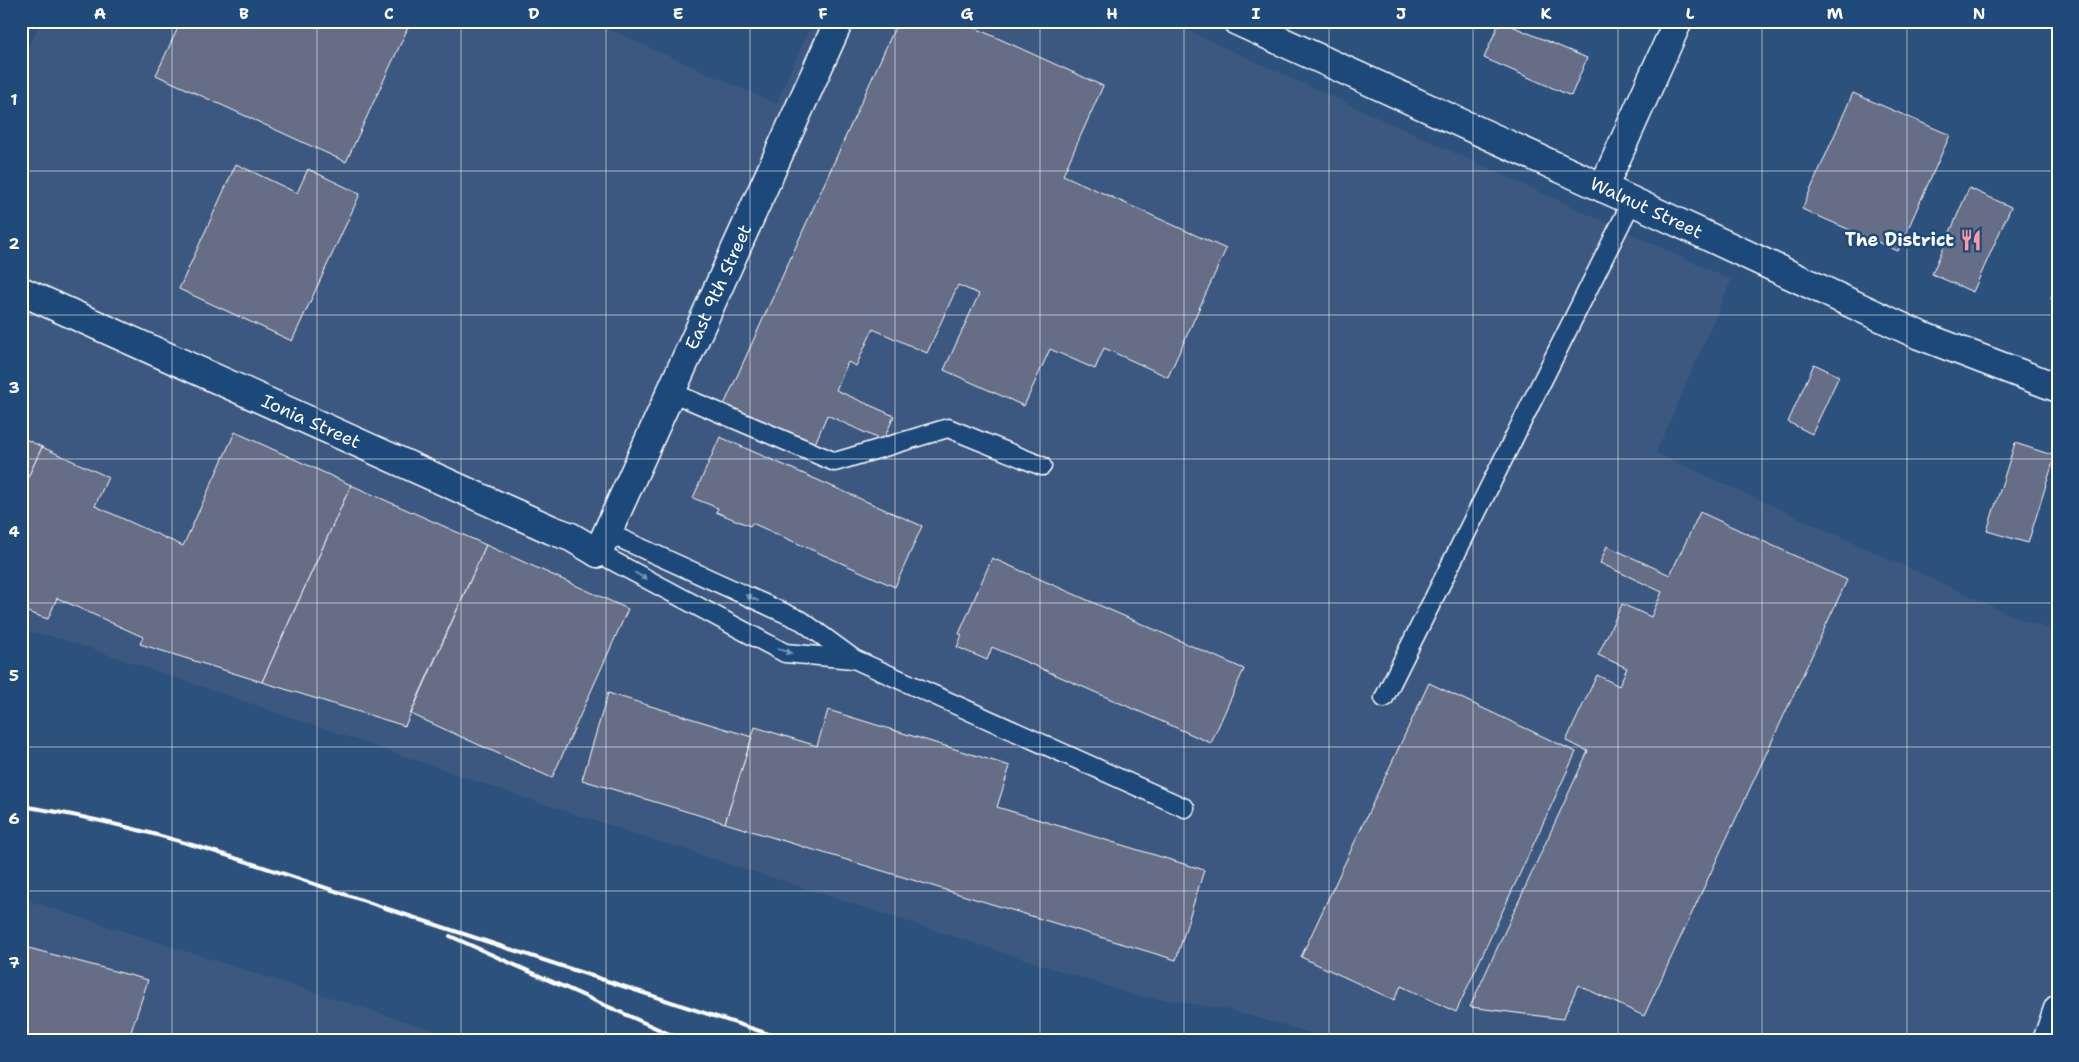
<svg xmlns="http://www.w3.org/2000/svg" width="2079" height="1062" viewBox="0 0 2079 1062" font-family="'Shantell Sans',sans-serif">
	<style>
		.built { fill: #3e5980 }
		.building { fill: #656d87; stroke: #fff }
		.lines { fill: none; stroke-linecap: round; stroke-linejoin: round }
		.lane-casing { stroke: #fff; stroke-width: 21 }
		.street-casing { stroke: #fff; stroke-width: 31 }
		.secondary-casing { stroke: #fff; stroke-width: 31 }
		.lane { stroke: #1f4a7a; stroke-width: 18 }
		.street { stroke: #1f4a7a; stroke-width: 28 }
		.secondary { stroke: #1f4a7a; stroke-width: 28 }
		.rail { stroke: #fff; stroke-width: 4 }
		.oneway { fill: #7992af }
		.grid { fill: none; stroke: #fff; stroke-width: 1; stroke-opacity: 0.55 }
		.labels { text-anchor: middle; stroke-width: 5; stroke-linejoin: round; paint-order: stroke }
		.street-label { font-size: 18px; fill: #fff; stroke: #1f4a7a }
		.poi-label { font-size: 18px; font-weight: bold; fill: #fff; stroke: #1f4a7a; text-anchor: end }
		.neatline { fill: none; stroke: #fff; stroke-width: 2 }
		.grid-label { font-size: 16px; text-anchor: middle; font-weight: bold; fill: #fff }
	</style>
	<rect width="100%" height="100%" fill="#2d517d"/>
	<filter id="ink" filterUnits="userSpaceOnUse"><feTurbulence type="fractalNoise" baseFrequency=".02" numOctaves="2"/><feDisplacementMap in="SourceGraphic" scale="10" xChannelSelector="R" yChannelSelector="G"/><feConvolveMatrix kernelMatrix="1 2 1 2 8 2 1 2 1" color-interpolation-filters="sRGB"/></filter>
	<g filter="url(#ink)">
		<g class="built">
			<polygon points="41,21 590,21 776,104 813,21 1167,21 1731,280 1656,453 2020,619 2058,632 2058,1041 1341,1041 1230,1010 1135,995 535,801 63,639 21,630 21,64"/>
			<polygon points="21,901 32,902 466,1041 21,1041"/>
		</g>
		<g class="building">
			<polygon points="181,21 411,21 346,162 156,75"/>
			<polygon points="898,21 960,21 1103,86 1063,175 1226,249 1168,377 1104,348 1095,369 1050,349 1024,406 944,370 979,294 958,285 927,353 873,329 856,366 848,362 836,390 894,416 883,441 827,415 814,446 724,405"/>
			<polygon points="1500,21 1587,58 1571,96 1484,58"/>
			<polygon points="1853,93 1950,135 1898,251 1802,209"/>
			<polygon points="236,164 297,193 308,169 360,194 292,341 179,289"/>
			<polygon points="1969,188 2011,207 1973,292 1932,274"/>
			<polygon points="2058,277 2058,301 2051,299"/>
			<polygon points="1814,364 1839,376 1812,434 1788,422"/>
			<polygon points="235,432 351,485 262,682 140,644 143,637 57,598 48,619 21,610 21,492 42,447 108,477 95,506 183,546"/>
			<polygon points="21,437 42,447 21,492"/>
			<polygon points="720,437 922,526 895,587 752,523 750,526 716,512 718,508 693,498"/>
			<polygon points="2015,443 2055,456 2028,543 1987,531"/>
			<polygon points="351,485 486,545 405,726 262,682"/>
			<polygon points="1700,512 1847,580 1644,1016 1578,985 1563,1019 1470,1007 1588,751 1566,741 1597,675 1619,686 1627,668 1598,655 1622,604 1651,617 1662,592 1600,563 1607,546 1670,575"/>
			<polygon points="2058,532 2058,553 2052,551"/>
			<polygon points="486,545 628,609 552,778 411,714"/>
			<polygon points="992,558 1244,669 1211,743 992,647 987,660 957,647 962,635 959,634"/>
			<polygon points="1429,683 1576,752 1456,1012 1401,986 1394,1000 1301,957"/>
			<polygon points="608,693 752,737 725,823 582,780"/>
			<polygon points="828,710 1010,766 997,807 1204,870 1176,960 725,823 755,727 817,746"/>
			<polygon points="21,946 148,980 128,1041 21,1041"/>
		</g>
		<g class="lines">
			<g class="lane-casing">
				<g id="lane">
					<polyline points="671,392 835,462 948,428 1042,466"/>
					<polyline points="608,533 802,621 854,659 1185,808"/>
					<polyline points="598,553 785,653 853,659"/>
					<polyline points="1384,698 1632,201"/>
				</g>
			</g>
			<g class="street-casing">
				<g id="street">
					<path id="s1" d="M1237,21L1632,201L1919,335L2058,388"/>
					<polyline points="1603,188 1678,21"/>
					<path id="s2" d="M598,553L839,21"/>
					<polyline points="2047,1041 2058,1009"/>
				</g>
			</g>
			<g class="secondary-casing">
				<g id="secondary">
					<path id="s3" d="M21,291L552,530L571,537L598,553"/>
				</g>
			</g>
			<use href="#lane" class="lane"/>
			<use href="#street" class="street"/>
			<use href="#secondary" class="secondary"/>
			<g class="rail">
				<path d="M21,806C150,825 272,870 394,911C526,955 658,997 790,1041"/>
				<polyline points="450,936 685,1041"/>
			</g>
		</g>
		<defs><path id="oneway-solid" d="M-6-.8H1V-3.2L6.5 0L1 3.2V.8H-6Z" transform="scale(1.25)"/></defs>
		<g class="oneway">
			<use href="#oneway-solid" transform="translate(641 576) rotate(28)"/>
			<use href="#oneway-solid" transform="translate(752 598) rotate(-155)"/>
			<use href="#oneway-solid" transform="translate(785 651) rotate(17)"/>
		</g>
	</g>
	<path class="grid" d="M172,21V1041M317,21V1041M461,21V1041M606,21V1041M750,21V1041M895,21V1041M1040,21V1041M1184,21V1041M1329,21V1041M1473,21V1041M1618,21V1041M1762,21V1041M1907,21V1041M21,171H2058M21,315H2058M21,459H2058M21,603H2058M21,747H2058M21,891H2058"/>
	<defs>
		<g id="restaurant-bare" transform="scale(1.725)"><path d="M-5-6h1v4h1v-4h1v4h1v-4h1v5L-1.5 .5V6h-2V.5L-5-1ZM5-6V6H3V1.5H1.5Q1.5-4 5-6Z" fill="#ff9aa2" stroke="#1f4a7a" stroke-width="2.5" paint-order="stroke"/></g>
	</defs>
	<g fill-rule="evenodd">
		<use href="#restaurant-bare" x="1971" y="240"/>
	</g>
	<g class="labels">
		<g class="street-label">
			<text dy="6" stroke="none"><textPath href="#s1" startOffset="450">Walnut Street</textPath></text>
			<text dy="6" stroke="none"><textPath href="#s2" startOffset="292">East 9th Street</textPath></text>
			<text dy="6" stroke="none"><textPath href="#s3" startOffset="318">Ionia Street</textPath></text>
		</g>
		<g class="poi-label">
			<text x="1954" y="246">The District</text>
		</g>
	</g>
	<rect width="2079" height="1062" fill="none" stroke="#1f4a7a" stroke-width="55"/>
	<rect x="28" y="28" width="2024" height="1006" class="neatline"/>
	<g class="grid-label">
		<text x="100" y="19">A</text>
		<text x="244" y="19">B</text>
		<text x="389" y="19">C</text>
		<text x="534" y="19">D</text>
		<text x="678" y="19">E</text>
		<text x="823" y="19">F</text>
		<text x="967" y="19">G</text>
		<text x="1112" y="19">H</text>
		<text x="1256" y="19">I</text>
		<text x="1401" y="19">J</text>
		<text x="1546" y="19">K</text>
		<text x="1690" y="19">L</text>
		<text x="1835" y="19">M</text>
		<text x="1979" y="19">N</text>
		<text x="14" y="105">1</text>
		<text x="14" y="249">2</text>
		<text x="14" y="393">3</text>
		<text x="14" y="537">4</text>
		<text x="14" y="681">5</text>
		<text x="14" y="824">6</text>
		<text x="14" y="968">7</text>
	</g>
</svg>
